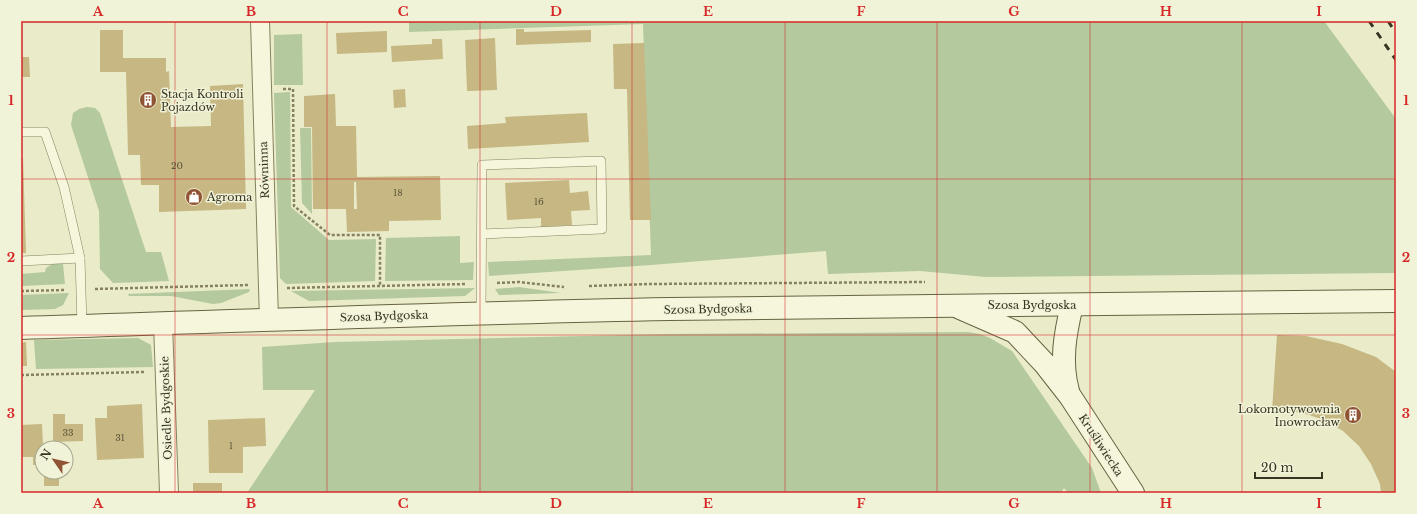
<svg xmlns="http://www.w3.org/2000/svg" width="1417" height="514" viewBox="0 0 1417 514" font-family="'Libre Baskerville',serif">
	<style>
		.green { fill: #b4c99e }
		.building { fill: #c6b783; fill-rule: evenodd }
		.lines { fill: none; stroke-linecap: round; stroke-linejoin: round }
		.lane-casing { stroke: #86825f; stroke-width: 10 }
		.street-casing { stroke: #86825f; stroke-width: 20 }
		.secondary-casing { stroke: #686342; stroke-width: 24 }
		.path { stroke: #86825f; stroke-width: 2.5; stroke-dasharray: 3 2; stroke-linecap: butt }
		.lane { stroke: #f5f6dc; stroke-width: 9 }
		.street { stroke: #f5f6dc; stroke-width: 18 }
		.secondary { stroke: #f5f6dc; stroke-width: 22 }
		.rail { stroke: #383422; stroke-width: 3; stroke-dasharray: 7 7; stroke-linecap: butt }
		.grid { fill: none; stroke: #d62828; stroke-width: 1; stroke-opacity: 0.55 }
		.labels { text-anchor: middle; stroke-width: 3; stroke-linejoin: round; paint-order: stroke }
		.number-label { font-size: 9px; fill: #5c553a }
		.poi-label { font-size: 11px; fill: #383422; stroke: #f1f3d8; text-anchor: start }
		.street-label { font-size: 11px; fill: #383422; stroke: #f1f3d8 }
		.neatline { fill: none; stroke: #d62828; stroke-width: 1.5 }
		.grid-label { font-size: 13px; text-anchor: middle; font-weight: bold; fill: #d62828 }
	</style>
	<rect width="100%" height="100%" fill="#e9ebc9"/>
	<g class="green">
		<polygon points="409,21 1324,21 1396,119 1396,273 986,277 920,271 828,274 826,251 651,265 489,276 488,262 651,255 643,24 409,32"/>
		<polygon points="302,34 303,85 274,85 274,35"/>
		<polygon points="290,92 291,207 329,240 376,239 375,281 286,284 280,278 274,93"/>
		<polygon points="87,107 95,108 100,113 146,252 161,252 169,281 113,283 100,269 99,211 71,125 73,113 79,109"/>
		<polygon points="300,128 311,128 312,214 302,203"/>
		<polygon points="460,236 460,263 474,262 473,280 385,281 386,238"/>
		<polygon points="54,263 63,264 65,284 21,286 21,274 45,272 46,268"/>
		<polygon points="519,287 561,293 499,295 495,289"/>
		<polygon points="475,288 465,296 309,301 291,291"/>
		<polygon points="250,289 249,292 221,303 213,304 171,296 129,296 128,294"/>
		<polygon points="69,293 63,305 55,309 21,310 21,295"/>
		<polygon points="968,332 980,334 990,338 1012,351 1092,468 1101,493 1068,493 1064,488 1061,493 247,493 315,390 263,390 262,347 335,342 669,334"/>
		<polygon points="138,338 151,345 153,367 36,369 34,340"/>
	</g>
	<g class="building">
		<polygon points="516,29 524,29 524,32 591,30 591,42 516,45"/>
		<polygon points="100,30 123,30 123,58 166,58 166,72 169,71 171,127 211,126 210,86 243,84 246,209 159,212 159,185 141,185 140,155 128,155 126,72 100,72"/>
		<polygon points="387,31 387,52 337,54 336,33"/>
		<polygon points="495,38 497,90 467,91 465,40"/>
		<polygon points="432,39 442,39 443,59 392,62 391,46 432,44"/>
		<polygon points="644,43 651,220 630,220 627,89 614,89 613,44"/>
		<polygon points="21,57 29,57 30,77 21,77"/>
		<polygon points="405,89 406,107 394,108 393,90"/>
		<path d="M335,94L336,126H356L357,177L440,176L441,220L389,221V231L347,232L346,209H313L312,127H304V96ZM354,182H356L357,209H354Z"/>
		<polygon points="587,113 589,142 468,149 467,126 506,123 505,117"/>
		<polygon points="21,158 23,158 26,253 21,253"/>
		<polygon points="569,180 570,193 588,191 590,210 571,211 572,225 541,227 541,218 507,220 505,183"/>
		<polygon points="1277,335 1306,336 1342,344 1376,357 1396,372 1396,493 1381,493 1380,484 1371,464 1359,446 1343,431 1324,420 1303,413 1282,410 1272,411"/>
		<polygon points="26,342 27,366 21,366 21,343"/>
		<polygon points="142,404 144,458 97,460 95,418 107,418 107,406"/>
		<polygon points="53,414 65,414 65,424 83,424 83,441 53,442"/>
		<polygon points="265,418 266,446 243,447 243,473 209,473 208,420"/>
		<polygon points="42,424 43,446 56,445 56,448 42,448 42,464 33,465 33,457 21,457 21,425"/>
		<rect x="66" y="450" width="4" height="13"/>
		<rect x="44" y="472" width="15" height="14"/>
		<rect x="193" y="483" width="29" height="10"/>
	</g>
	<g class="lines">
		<g class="lane-casing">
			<g id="lane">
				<polyline points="21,132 45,132 64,187 80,258 82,326"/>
				<polyline points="21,261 80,258"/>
				<polyline points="481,314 482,165 601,161 602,229 482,234"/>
			</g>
		</g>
		<g class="street-casing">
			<g id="street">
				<polyline points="260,21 269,320"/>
				<polyline points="163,323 169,493"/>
			</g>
		</g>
		<g class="secondary-casing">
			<g id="secondary">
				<polyline points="960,308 1015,332 1045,364 1070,396 1133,493"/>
				<path d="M21,328C237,321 454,313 670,309C912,305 1154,304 1396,301"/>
				<path d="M1068,391C1060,362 1065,334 1072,305"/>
			</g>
		</g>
		<g class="path">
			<polyline points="283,89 293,89 294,206 330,235 380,235 380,286"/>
			<polyline points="497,283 519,282 564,287"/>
			<polyline points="589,286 650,284 925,282"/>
			<polyline points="287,288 466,284"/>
			<polyline points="95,289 248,285"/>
			<polyline points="21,291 66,290"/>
			<polyline points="21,375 144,372"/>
		</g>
		<use href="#lane" class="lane"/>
		<use href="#street" class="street"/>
		<use href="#secondary" class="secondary"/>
		<g class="rail">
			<polyline points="1369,21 1396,60"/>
			<polyline points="1388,21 1396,33"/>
		</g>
	</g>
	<path class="grid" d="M175,21V493M327,21V493M480,21V493M632,21V493M785,21V493M937,21V493M1090,21V493M1242,21V493M21,179H1396M21,335H1396"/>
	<defs>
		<g id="building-disc" transform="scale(0.9)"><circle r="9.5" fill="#905434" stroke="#f1f3d8"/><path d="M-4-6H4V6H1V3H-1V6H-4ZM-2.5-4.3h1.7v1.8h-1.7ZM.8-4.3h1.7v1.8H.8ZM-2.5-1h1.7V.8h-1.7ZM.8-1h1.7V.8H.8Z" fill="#fff"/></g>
		<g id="shop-disc" transform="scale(0.9)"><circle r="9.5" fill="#905434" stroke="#f1f3d8"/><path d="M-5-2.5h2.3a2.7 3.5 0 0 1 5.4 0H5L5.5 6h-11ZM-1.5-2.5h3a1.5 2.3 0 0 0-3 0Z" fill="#fff"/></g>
	</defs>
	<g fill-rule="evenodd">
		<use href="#building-disc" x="148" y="100"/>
		<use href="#shop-disc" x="194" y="197"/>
		<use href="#building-disc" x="1353" y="415"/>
	</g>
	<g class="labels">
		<g class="number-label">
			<text x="177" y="169">20</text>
			<text x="398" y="196">18</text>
			<text x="539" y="205">16</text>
			<text x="68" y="436">33</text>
			<text x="120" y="441">31</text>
			<text x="231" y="449">1</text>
		</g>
		<g class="poi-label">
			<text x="161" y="98">Stacja Kontroli<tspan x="161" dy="13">Pojazdów</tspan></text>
			<text x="207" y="201">Agroma</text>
			<text x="1340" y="413" text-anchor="end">Lokomotywownia<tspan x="1340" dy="13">Inowrocław</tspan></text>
		</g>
		<g class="street-label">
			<text transform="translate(264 170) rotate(-92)" y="4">Równinna</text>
			<text x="1032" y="309">Szosa Bydgoska</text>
			<text transform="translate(708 309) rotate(-1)" y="4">Szosa Bydgoska</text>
			<text transform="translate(384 316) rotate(-2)" y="4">Szosa Bydgoska</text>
			<text transform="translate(166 408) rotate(-92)" y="4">Osiedle Bydgoskie</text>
			<text transform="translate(1101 445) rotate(57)" y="4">Kruśliwiecka</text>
		</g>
	</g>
	<rect width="1417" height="514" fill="none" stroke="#f1f3d8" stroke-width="44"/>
	<g transform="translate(54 460) rotate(304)"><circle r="19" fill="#f1f3d8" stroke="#a7a78f"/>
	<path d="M0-3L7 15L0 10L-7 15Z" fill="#905434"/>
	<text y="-6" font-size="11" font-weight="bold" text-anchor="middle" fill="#383422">N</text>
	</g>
	<path d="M1255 472v6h67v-6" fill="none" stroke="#383422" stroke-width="2"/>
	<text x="1261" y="472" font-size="12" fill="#383422" stroke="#f1f3d8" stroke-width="3" paint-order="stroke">20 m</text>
	<rect x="22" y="22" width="1373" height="470" class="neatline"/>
	<g class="grid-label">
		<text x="98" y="16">A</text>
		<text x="251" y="16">B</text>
		<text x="403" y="16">C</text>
		<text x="556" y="16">D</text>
		<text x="708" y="16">E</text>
		<text x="861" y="16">F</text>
		<text x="1014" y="16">G</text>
		<text x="1166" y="16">H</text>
		<text x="1319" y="16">I</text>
		<text x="11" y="105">1</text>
		<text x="1406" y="105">1</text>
		<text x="11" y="262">2</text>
		<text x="1406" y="262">2</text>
		<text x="11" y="418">3</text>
		<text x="1406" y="418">3</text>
		<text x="98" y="508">A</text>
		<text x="251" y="508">B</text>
		<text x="403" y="508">C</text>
		<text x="556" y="508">D</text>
		<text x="708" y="508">E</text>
		<text x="861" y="508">F</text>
		<text x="1014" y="508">G</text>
		<text x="1166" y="508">H</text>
		<text x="1319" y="508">I</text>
	</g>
</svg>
